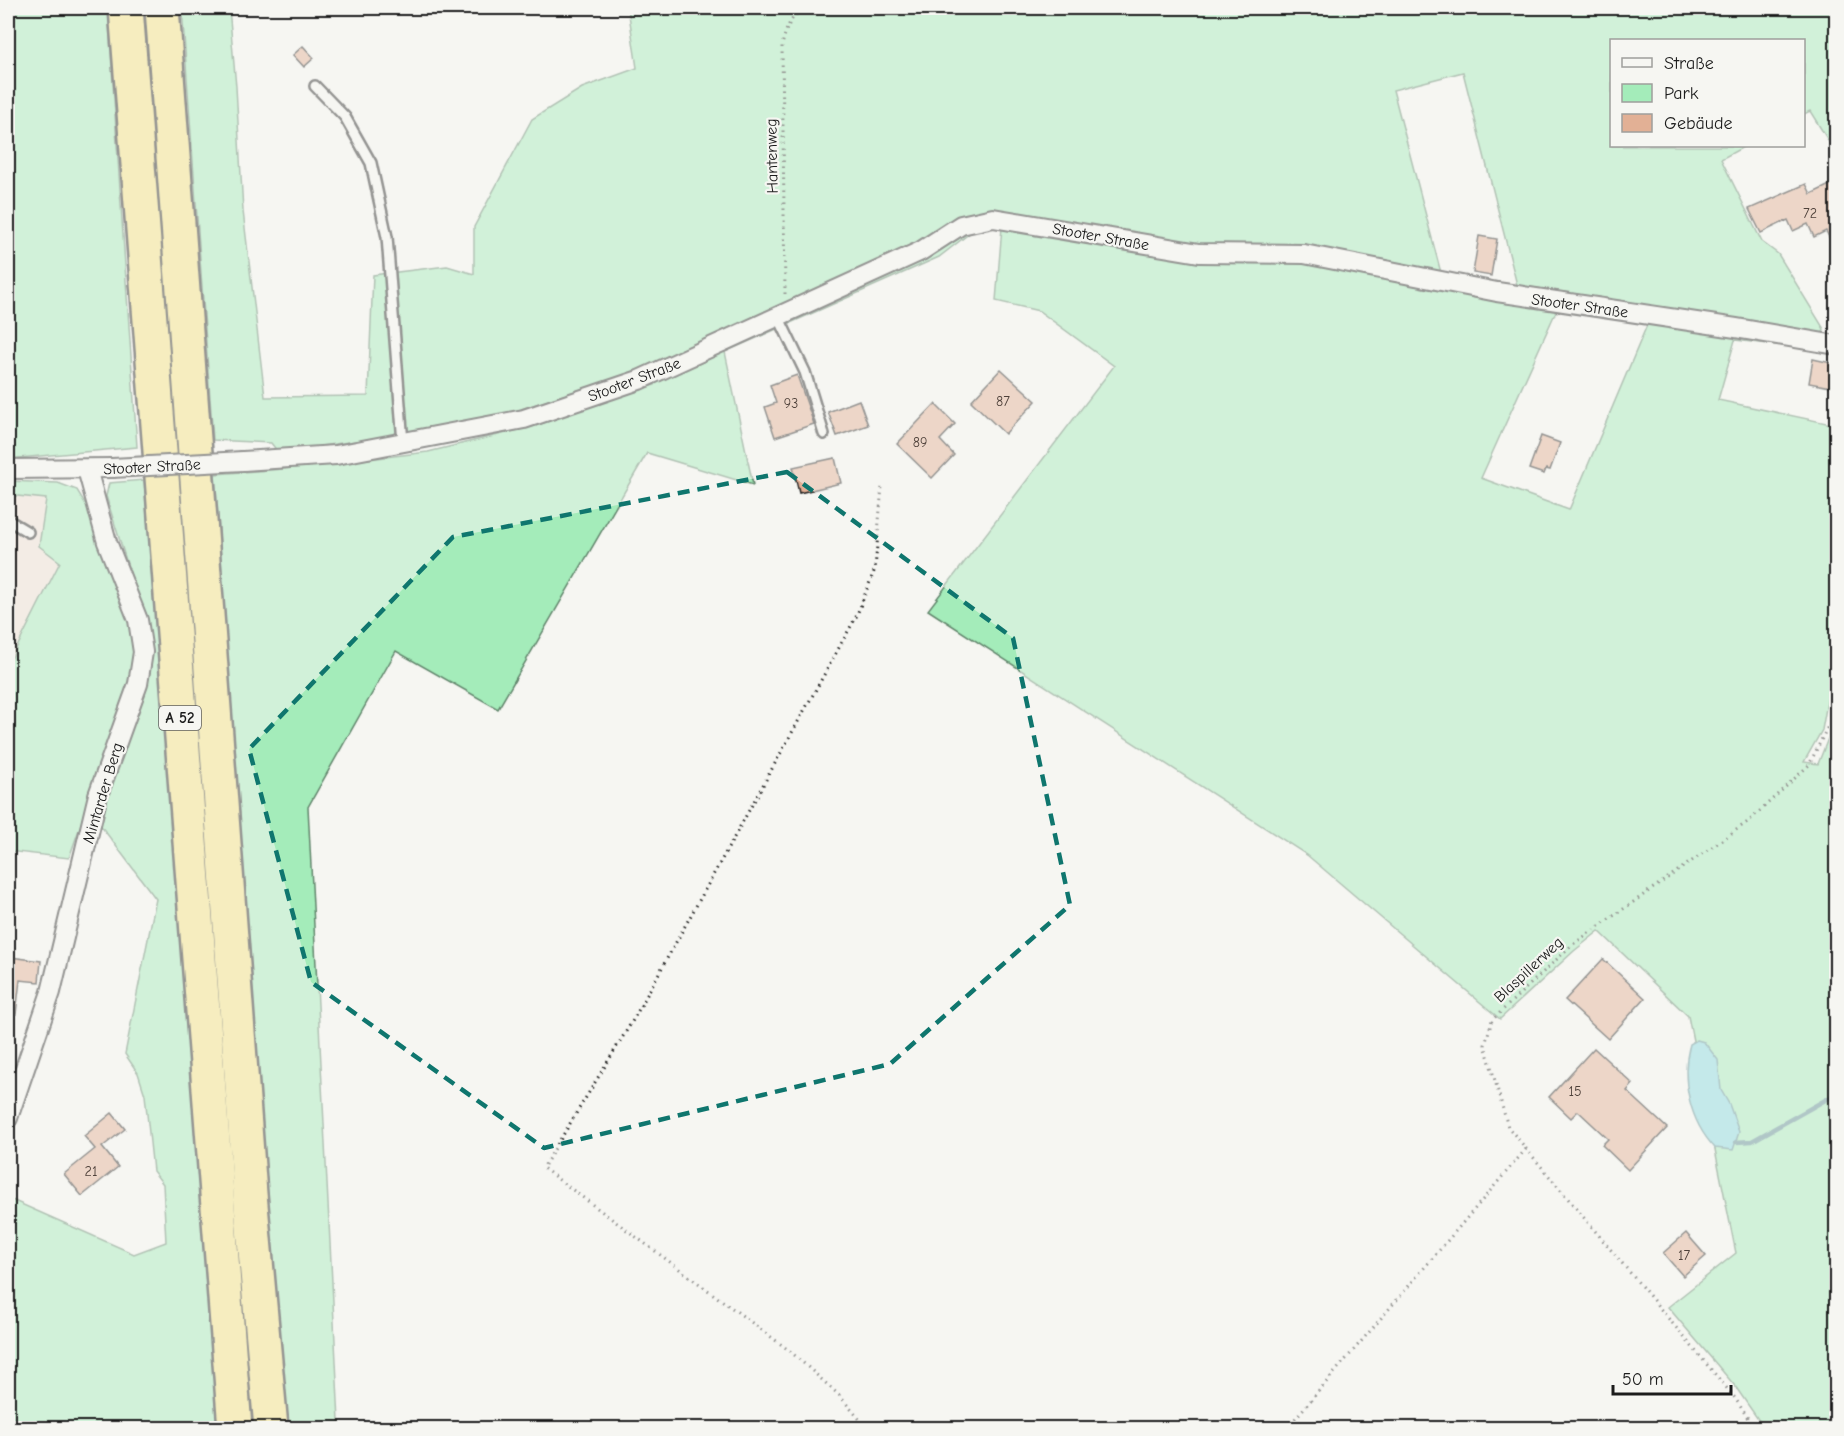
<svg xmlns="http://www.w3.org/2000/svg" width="1844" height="1436" viewBox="0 0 1844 1436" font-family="'Comic Neue',sans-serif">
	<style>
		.built { fill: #f0e1d6 }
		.green { fill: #a4ecba; stroke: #60846b; stroke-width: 1.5; fill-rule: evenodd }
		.water { fill: #87d9e0; stroke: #5c8d92; stroke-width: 1.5 }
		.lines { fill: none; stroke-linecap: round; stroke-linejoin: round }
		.stream { stroke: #5c8d92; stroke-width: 4.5 }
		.building { fill: #e2b095; stroke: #1c1c1c; stroke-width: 1.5 }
		.lane-casing { stroke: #1c1c1c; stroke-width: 14 }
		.street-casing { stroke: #1c1c1c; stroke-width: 22 }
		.highway-casing { stroke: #1c1c1c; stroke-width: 38 }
		.path { stroke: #1c1c1c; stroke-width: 3; stroke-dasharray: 1.5 4.5; stroke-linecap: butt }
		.lane { stroke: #f6f6f2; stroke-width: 9 }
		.street { stroke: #f6f6f2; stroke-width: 18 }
		.highway { stroke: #f5e382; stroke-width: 33 }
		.street-bridge-casing { stroke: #1c1c1c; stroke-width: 22; stroke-linecap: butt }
		.street-bridge { stroke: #f6f6f2; stroke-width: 18 }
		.marked { fill: none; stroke: #0f766e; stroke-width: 4.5; stroke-dasharray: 12 8; stroke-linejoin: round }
		.labels { text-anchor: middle; stroke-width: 4.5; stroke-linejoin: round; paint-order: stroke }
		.number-label { font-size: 14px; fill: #4e413a }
		.shield { fill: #f6f6f2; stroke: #5d5d5c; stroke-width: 1.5 }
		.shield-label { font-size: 15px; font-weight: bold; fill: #1c1c1c }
		.street-label { font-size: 16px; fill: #1c1c1c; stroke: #f6f6f2 }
	</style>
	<rect width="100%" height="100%" fill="#f6f6f2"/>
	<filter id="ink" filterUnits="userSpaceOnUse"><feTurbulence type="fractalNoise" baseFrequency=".0167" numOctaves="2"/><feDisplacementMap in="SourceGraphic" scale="12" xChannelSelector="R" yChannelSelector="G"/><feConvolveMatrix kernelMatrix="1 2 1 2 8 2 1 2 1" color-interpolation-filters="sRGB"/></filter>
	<g filter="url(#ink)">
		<polygon class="built" points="8,495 46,498 39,546 60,562 8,665"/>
		<g class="green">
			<polygon points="8,8 108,8 137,447 8,459"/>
			<path d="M182,8H229L236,87L243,211L265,397L368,396L373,275L447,266L474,274V227L532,119L582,88L637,68L628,8H1836V153L1810,111L1804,114V40H1612V146H1745L1721,159L1762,242L1778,254L1824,329L1818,350L1735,340L1718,400L1836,425V653L1822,730L1804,762L1818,764L1836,718V1428H1764L1735,1386L1668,1307L1736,1253L1688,1016L1599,931L1574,951L1500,1019L1307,855L928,610L1114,366L1039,311L996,301L1002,227L979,226L939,257L725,352L753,485L647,453L498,709L396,651L308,807L339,1421L343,1428H286L267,1210L215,474L284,469L428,452L535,426L606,399L655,385V365L515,411L455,427L278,452L271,443L213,440ZM1463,72L1517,285L1655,306L1569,510L1481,478L1557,309L1441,273L1393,90Z"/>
			<polygon points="144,480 206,1212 218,1428 8,1428 8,1209 12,1200 134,1254 166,1242 163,1184 153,1171 145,1095 138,1073 125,1054 156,899 98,822 102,795 149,678 149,634 106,496 109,483"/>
			<polygon points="8,481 58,483 77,490 88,508 133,624 135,660 130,674 118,719 69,858 8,851 8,853 8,665 60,562 39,546 46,499 8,495"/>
		</g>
		<path class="water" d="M1697,1040L1704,1042L1718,1060L1721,1090L1729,1104L1739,1132L1733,1150L1715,1148C1690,1122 1680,1079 1690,1044Z"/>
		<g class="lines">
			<polyline class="stream" points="1736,1142 1752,1141 1836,1094"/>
		</g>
		<g class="building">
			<polygon points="303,46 314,58 304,67 293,55"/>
			<polygon points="1836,182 1836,252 1826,231 1814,237 1808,224 1793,231 1788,220 1761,233 1749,209 1806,184 1811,194"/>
			<polygon points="1479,236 1497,239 1491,276 1473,273"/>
			<polygon points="1813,359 1836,364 1836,388 1809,383"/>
			<polygon points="1001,369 1036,401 1005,434 971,401"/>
			<polygon points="797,375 814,424 775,437 765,407 776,403 770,385"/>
			<polygon points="859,400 868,425 837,436 828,412"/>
			<polygon points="935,404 955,424 940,440 954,455 932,478 897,444"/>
			<polygon points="1541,436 1560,443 1550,470 1546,469 1544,474 1529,469"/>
			<polygon points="835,458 841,483 799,493 793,467"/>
			<polygon points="10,957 41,961 39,982 20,980 16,1014 8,1014 8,979"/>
			<polygon points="1603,959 1645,998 1608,1039 1565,1000"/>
			<polygon points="1594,1048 1633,1084 1627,1091 1667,1128 1628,1170 1602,1145 1608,1139 1578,1111 1571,1118 1549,1097"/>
			<polygon points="112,1113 125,1129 102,1147 118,1167 82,1196 64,1174 95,1149 84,1136"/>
			<polygon points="1686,1233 1706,1256 1683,1276 1663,1253"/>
		</g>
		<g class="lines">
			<g class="lane-casing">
				<g id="lane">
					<polyline points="315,86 345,117 371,163 387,237 403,443"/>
					<polyline points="778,316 805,372 824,434"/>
					<polyline points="8,520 28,532"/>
				</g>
			</g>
			<g class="street-casing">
				<g id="street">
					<polyline points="243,461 336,455 524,419 639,380 921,251 961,225 993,218 1199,253 1304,254 1497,292 1736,328 1836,345"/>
					<polyline points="8,469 112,468"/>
					<polyline points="8,1118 51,992 98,795 138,684 143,652 138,620 107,542 87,469"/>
				</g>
			</g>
			<g class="highway-casing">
				<g id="highway">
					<polyline points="126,8 235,1428"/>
					<polyline points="162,8 250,1194 271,1428"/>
				</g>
			</g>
			<g class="path">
				<path d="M785,294L782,46C785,31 790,16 805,8"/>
				<polyline points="867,1428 839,1395 790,1351 543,1168 633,1020 856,617 875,569 882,486"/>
				<polyline points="1287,1428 1526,1149"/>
				<polyline points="1754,1428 1735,1398 1508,1127 1485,1045 1492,1020 1572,945 1749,821 1809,765 1831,720 1836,694"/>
			</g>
			<use href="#lane" class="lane"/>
			<use href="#street" class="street"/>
			<use href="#highway" class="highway"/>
			<g class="street-bridge-casing">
				<polyline id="street-bridge" points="112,468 243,461"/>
			</g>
			<use href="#street-bridge" class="street-bridge"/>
		</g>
	</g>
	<path d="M0 0H1844V1436H0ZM787,472L1013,638L1070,905L890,1064L544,1148L311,982L249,749L453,537Z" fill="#f6f6f2" fill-opacity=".55" fill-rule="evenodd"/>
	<path class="marked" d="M787,472L1013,638L1070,905L890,1064L544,1148L311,982L249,749L453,537Z"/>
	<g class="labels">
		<g class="number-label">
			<text x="1810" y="218">72</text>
			<text x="1003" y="406">87</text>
			<text x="791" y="408">93</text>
			<text x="920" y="447">89</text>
			<text x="1575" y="1096">15</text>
			<text x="91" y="1176">21</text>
			<text x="1684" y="1260">17</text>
		</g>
		<rect class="shield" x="159" y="706" width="42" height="24" rx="4.5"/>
		<g class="shield-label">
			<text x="180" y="723">A 52</text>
		</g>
		<g class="street-label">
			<text transform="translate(771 156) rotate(-91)" y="6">Hantenweg</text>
			<text transform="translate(1101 236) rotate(10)" y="6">Stooter Straße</text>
			<text transform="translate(1580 305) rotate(8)" y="6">Stooter Straße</text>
			<text transform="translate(634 379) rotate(-21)" y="6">Stooter Straße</text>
			<text transform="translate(152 466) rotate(-3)" y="6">Stooter Straße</text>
			<text transform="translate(102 793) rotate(-73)" y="6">Mintarder Berg</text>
			<text transform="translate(1528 969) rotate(-43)" y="6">Blaspillerweg</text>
		</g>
	</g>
	<rect width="1844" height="1436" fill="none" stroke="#f6f6f2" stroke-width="30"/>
	<rect x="15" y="15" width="1814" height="1406" fill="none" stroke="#1c1c1c" stroke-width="2" filter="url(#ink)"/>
	<rect x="1610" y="39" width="195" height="108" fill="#f6f6f2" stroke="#9f9f9c" stroke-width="1.5"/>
	<rect x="1622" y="58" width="30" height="9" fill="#f6f6f2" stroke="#9f9f9c" stroke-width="1.5"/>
	<text x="1664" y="69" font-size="18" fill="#1c1c1c">Straße</text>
	<rect x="1622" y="84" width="30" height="18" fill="#a4ecba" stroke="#9f9f9c" stroke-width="1.5"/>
	<text x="1664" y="99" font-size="18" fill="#1c1c1c">Park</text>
	<rect x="1622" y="114" width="30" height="18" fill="#e2b095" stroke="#9f9f9c" stroke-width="1.5"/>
	<text x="1664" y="129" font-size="18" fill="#1c1c1c">Gebäude</text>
	<path d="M1613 1385v9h118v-9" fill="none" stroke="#1c1c1c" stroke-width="3"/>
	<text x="1622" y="1385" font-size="18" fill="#1c1c1c" stroke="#f6f6f2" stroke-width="4.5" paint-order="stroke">50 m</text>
</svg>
